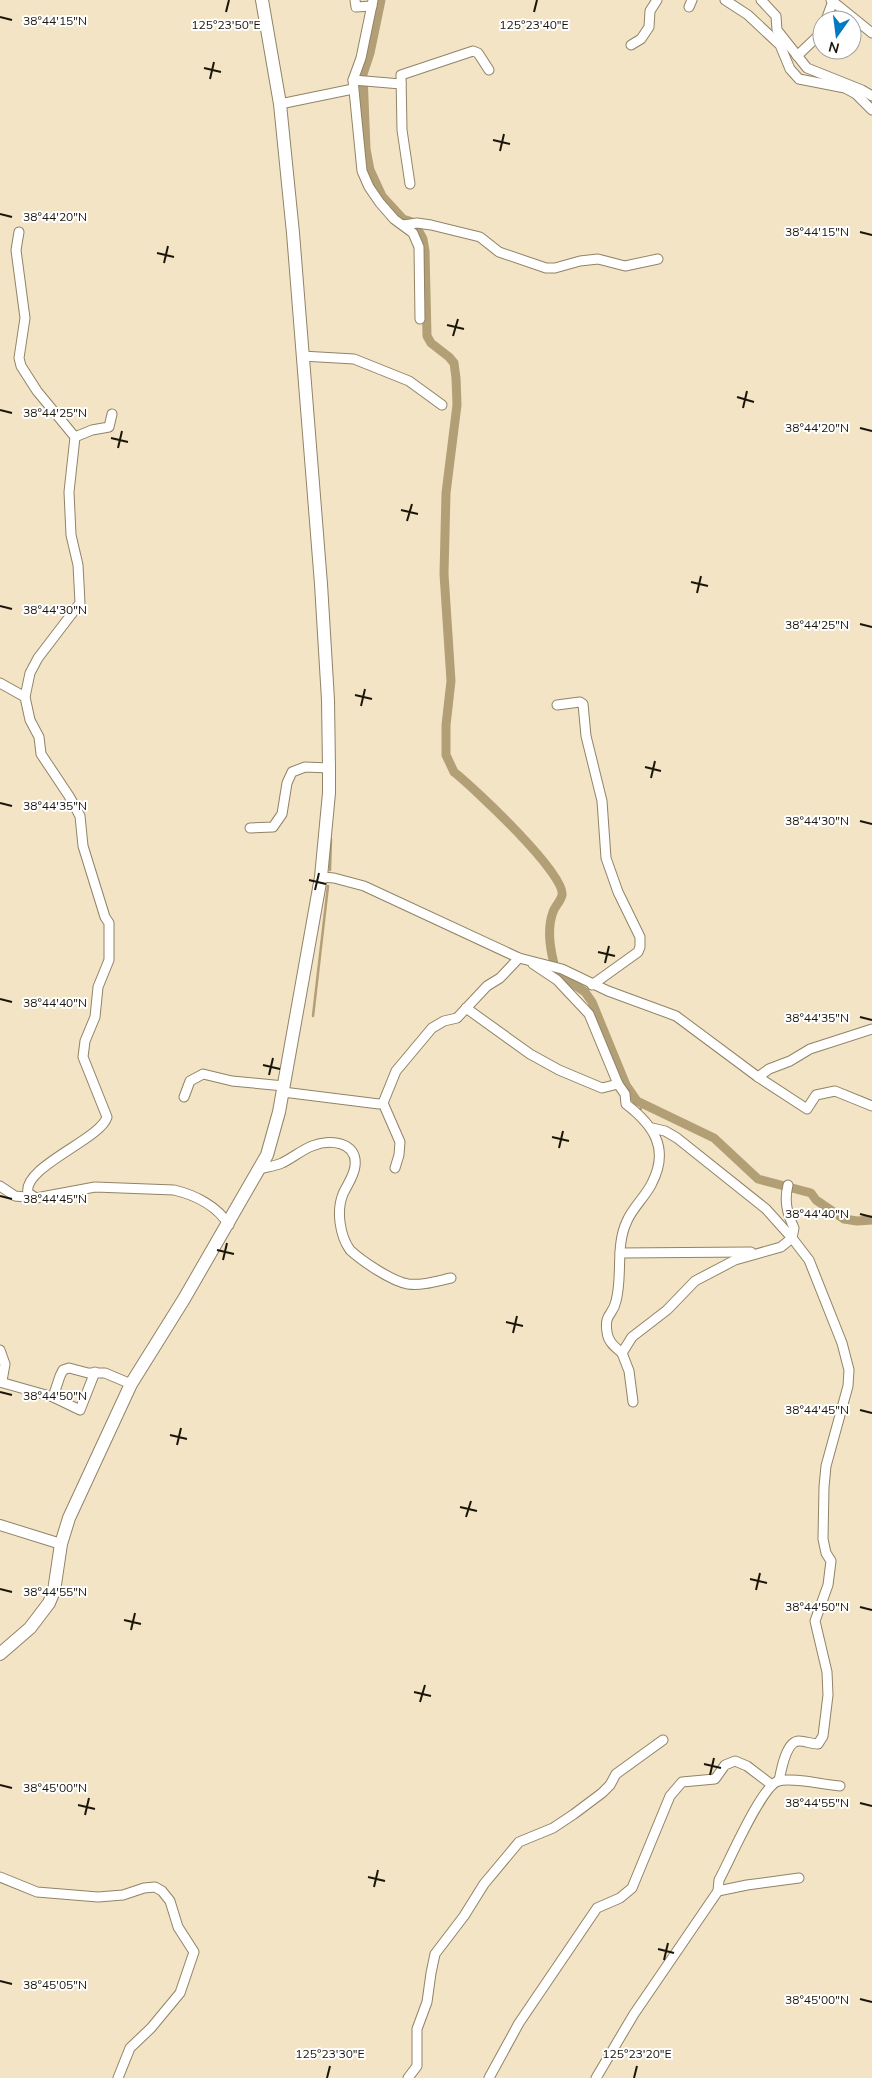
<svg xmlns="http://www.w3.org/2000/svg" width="872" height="2078" viewBox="0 0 872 2078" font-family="Mulish,sans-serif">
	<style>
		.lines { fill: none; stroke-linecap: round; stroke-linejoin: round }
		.stream { stroke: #b29f76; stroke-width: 2.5 }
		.canal { stroke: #b29f76; stroke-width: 9 }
		.minor-casing { stroke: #918367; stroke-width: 11 }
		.tertiary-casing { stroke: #918367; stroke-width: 12 }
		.primary-casing { stroke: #918367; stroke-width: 14 }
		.minor { stroke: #fff; stroke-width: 9 }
		.tertiary { stroke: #fff; stroke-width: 10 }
		.primary { stroke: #fff; stroke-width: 12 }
		.ticks { fill: none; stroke: #1a150a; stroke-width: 2 }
		.ticks-label { font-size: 12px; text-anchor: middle; fill: #1a150a; stroke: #fff; stroke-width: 4; stroke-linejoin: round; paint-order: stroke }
	</style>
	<rect width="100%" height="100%" fill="#f3e4c5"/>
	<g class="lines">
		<g class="stream">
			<polyline points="330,870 331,839"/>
			<polyline points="313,1016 328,886"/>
			<polyline points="639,1113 642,1105"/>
		</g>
		<path class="canal" d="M381,0L370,53L363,74L366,149L370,170L382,196L403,219L412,222L417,228L423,239L425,251L427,336L431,343L449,357L454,363L456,378L457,405L446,493L444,574L451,681L446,725V755L454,772C473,787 566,874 562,895C561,901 555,906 553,912C546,931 551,953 556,972L585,992L592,1002L626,1085L637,1101L714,1138L758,1179L811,1193L816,1200L844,1219L857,1221L872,1220"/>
		<g class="minor-casing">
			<g id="minor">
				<polyline points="355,0 356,7 372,6"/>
				<polyline points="373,0 361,58 353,80 362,171 369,187 380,203 394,219 413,233 419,247 420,319"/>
				<polyline points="725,0 748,15 780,45 790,69 799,79 845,88 856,94 872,110"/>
				<polyline points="761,0 776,16 777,30 807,68 862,90 872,96"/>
				<polyline points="831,0 872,33"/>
				<polyline points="689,7 692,0"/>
				<polyline points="826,20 833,1"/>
				<polyline points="631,45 641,39 649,27 650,11 657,0"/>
				<polyline points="797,56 818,36 822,29"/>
				<polyline points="353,80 401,84"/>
				<polyline points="280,104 353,89"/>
				<polyline points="410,184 402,130 401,75 473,51 478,53 489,70"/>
				<polyline points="403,225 417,223 431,225 480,237 499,252 546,268 555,268 580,261 598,259 625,266 658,259"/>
				<path d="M19,232L16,250L25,318L19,358L21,366L37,391L75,437L69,492L71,535L78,565L80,603L38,658L30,673L25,697L30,720L39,737L41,754L69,796L80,816L83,846L105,917L109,923V960L98,987L95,1017L85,1041L83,1057L107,1117C101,1139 22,1167 28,1193L36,1198L95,1187L174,1190C195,1195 217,1206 229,1225"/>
				<polyline points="302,356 354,359 409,381 442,405"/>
				<polyline points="75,437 92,430 109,427 112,414"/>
				<polyline points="0,683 25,697"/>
				<polyline points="557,705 580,702 583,704 586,736 602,801 606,858 618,892 640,937 640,947 638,952 592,985"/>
				<polyline points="250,828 273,827 282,814 287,783 292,772 305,767 329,768"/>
				<polyline points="321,877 334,878 364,886 519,958 562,969 608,991 676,1016 758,1077 807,1109 816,1095 835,1091 872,1106"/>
				<path d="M533,964L557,980L589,1014L618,1084L625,1094L626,1104C653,1125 670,1148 652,1183C646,1196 633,1207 627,1221C615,1246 623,1275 616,1301C613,1316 604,1313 607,1332C608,1342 615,1347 622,1353"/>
				<polyline points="466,1008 530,1054 559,1070 602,1088 618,1084"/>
				<polyline points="758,1077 769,1069 790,1061 810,1049 872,1029"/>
				<polyline points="283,1092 379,1104 383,1103"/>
				<polyline points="184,1097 190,1081 203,1074 232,1081 284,1086"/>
				<path d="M652,1128L665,1131L677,1138L766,1209L792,1238L809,1260L842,1343L849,1370L848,1386L826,1466L824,1487L823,1539L826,1553L831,1561L828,1585L815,1621L827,1672L828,1695L823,1736L818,1744C812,1744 805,1741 799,1741C786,1741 781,1771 779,1781"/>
				<polyline points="395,1168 399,1155 400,1142 383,1103 396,1071 432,1028 444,1021 457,1018 487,986 500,978 519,958"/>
				<path d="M259,1169C267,1167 275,1166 282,1163C292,1158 302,1150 312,1146C329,1139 358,1141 355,1166C354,1176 347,1185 343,1194C336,1211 340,1236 350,1250C362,1261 391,1281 408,1284C422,1286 437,1281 451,1278"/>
				<polyline points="0,1186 15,1196 36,1198"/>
				<polyline points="620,1253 751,1252"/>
				<polyline points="0,1350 5,1364 2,1381"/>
				<polyline points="0,1382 53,1397 80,1410 95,1372"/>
				<polyline points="53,1397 60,1376 63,1370 69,1368 88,1373 105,1373 131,1384"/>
				<path d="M633,1402L629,1371L622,1353L632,1337L667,1310L695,1281L735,1260L781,1247L792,1238L794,1228C787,1213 784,1201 788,1185"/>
				<polyline points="0,1877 37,1892 98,1897 123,1895 144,1888 155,1887 162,1891 170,1901 178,1927 194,1952 180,1993 151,2028 130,2048 118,2078"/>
				<polyline points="718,1891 747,1885 799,1878"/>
				<polyline points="408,2078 417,2066 417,2029 427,2002 431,1973 435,1954 464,1916 484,1884 519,1842 553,1828 574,1814 602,1793 610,1785 616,1774 663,1740"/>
				<polyline points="489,2078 519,2023 597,1908 620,1898 632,1888 670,1796 682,1782 715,1779 725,1765 735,1761 747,1766 772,1785"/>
				<path d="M596,2078L634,2014L718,1891L719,1880C729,1862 761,1787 778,1781C793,1777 824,1785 840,1786"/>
			</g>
		</g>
		<g class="tertiary-casing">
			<polyline id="tertiary" points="0,1525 61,1544"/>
		</g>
		<g class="primary-casing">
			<polyline id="primary" points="0,1654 30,1628 49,1603 54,1591 61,1544 69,1518 131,1384 184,1299 267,1155 279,1112 321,877 329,793 329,768 328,700 321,584 293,233 280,104 262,0"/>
		</g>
		<use href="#minor" class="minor"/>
		<use href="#tertiary" class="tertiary"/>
		<use href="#primary" class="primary"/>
	</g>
	<path class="ticks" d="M226,12L229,0M534,12L537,0M0,17L12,20M204,68L221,72M210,79L214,62M493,140L510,144M500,151L504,134M0,214L12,217M860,232L872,235M157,253L174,257M164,263L168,246M447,325L464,329M453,336L458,319M737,397L754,402M743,408L747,391M0,410L12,413M860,428L872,431M111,438L128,442M118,448L122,431M401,510L418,514M407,521L412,504M691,582L708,586M697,593L701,576M0,606L12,609M860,624L872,627M355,695L372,699M361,706L365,689M645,767L661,771M651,778L655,761M0,803L12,806M860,821L872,824M309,880L326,884M315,890L319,873M598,952L615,956M605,963L609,946M0,999L12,1002M860,1017L872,1020M263,1065L280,1069M269,1075L273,1058M552,1137L569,1141M559,1148L563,1131M0,1196L12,1199M860,1214L872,1217M217,1250L234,1254M223,1260L227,1243M506,1322L523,1326M513,1333L517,1316M0,1392L12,1395M860,1410L872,1413M170,1435L187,1439M177,1445L181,1428M460,1507L477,1511M466,1517L471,1501M750,1579L767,1583M0,1589L12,1592M756,1590L760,1573M860,1607L872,1610M124,1620L141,1624M131,1630L135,1613M414,1692L431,1696M420,1702L425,1685M704,1764L721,1768M710,1775L714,1758M0,1785L12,1788M860,1803L872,1806M78,1805L95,1809M85,1815L89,1798M368,1877L385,1881M374,1887L378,1870M658,1949L674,1953M664,1960L668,1943M0,1981L12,1984M860,1999L872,2002M327,2078L330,2066M634,2078L637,2066"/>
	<g class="ticks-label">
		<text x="55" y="25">38°44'15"N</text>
		<text x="226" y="29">125°23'50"E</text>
		<text x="534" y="29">125°23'40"E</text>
		<text x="55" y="221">38°44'20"N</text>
		<text x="817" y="236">38°44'15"N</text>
		<text x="55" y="417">38°44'25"N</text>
		<text x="817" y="432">38°44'20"N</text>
		<text x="55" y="614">38°44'30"N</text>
		<text x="817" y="629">38°44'25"N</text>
		<text x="55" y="810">38°44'35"N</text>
		<text x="817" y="825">38°44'30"N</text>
		<text x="55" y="1007">38°44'40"N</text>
		<text x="817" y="1022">38°44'35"N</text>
		<text x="55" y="1203">38°44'45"N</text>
		<text x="817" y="1218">38°44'40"N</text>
		<text x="55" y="1400">38°44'50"N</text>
		<text x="817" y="1414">38°44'45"N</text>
		<text x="55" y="1596">38°44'55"N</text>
		<text x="817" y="1611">38°44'50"N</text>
		<text x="55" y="1792">38°45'00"N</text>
		<text x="817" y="1807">38°44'55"N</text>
		<text x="55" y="1989">38°45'05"N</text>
		<text x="817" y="2004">38°45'00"N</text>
		<text x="330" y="2058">125°23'30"E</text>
		<text x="637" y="2058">125°23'20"E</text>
	</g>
	<g transform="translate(837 35) rotate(194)"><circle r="24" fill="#ffffff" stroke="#a3a19d"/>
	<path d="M0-4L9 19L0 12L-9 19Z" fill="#0279c3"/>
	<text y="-8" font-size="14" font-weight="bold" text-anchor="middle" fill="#1a150a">N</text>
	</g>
</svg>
